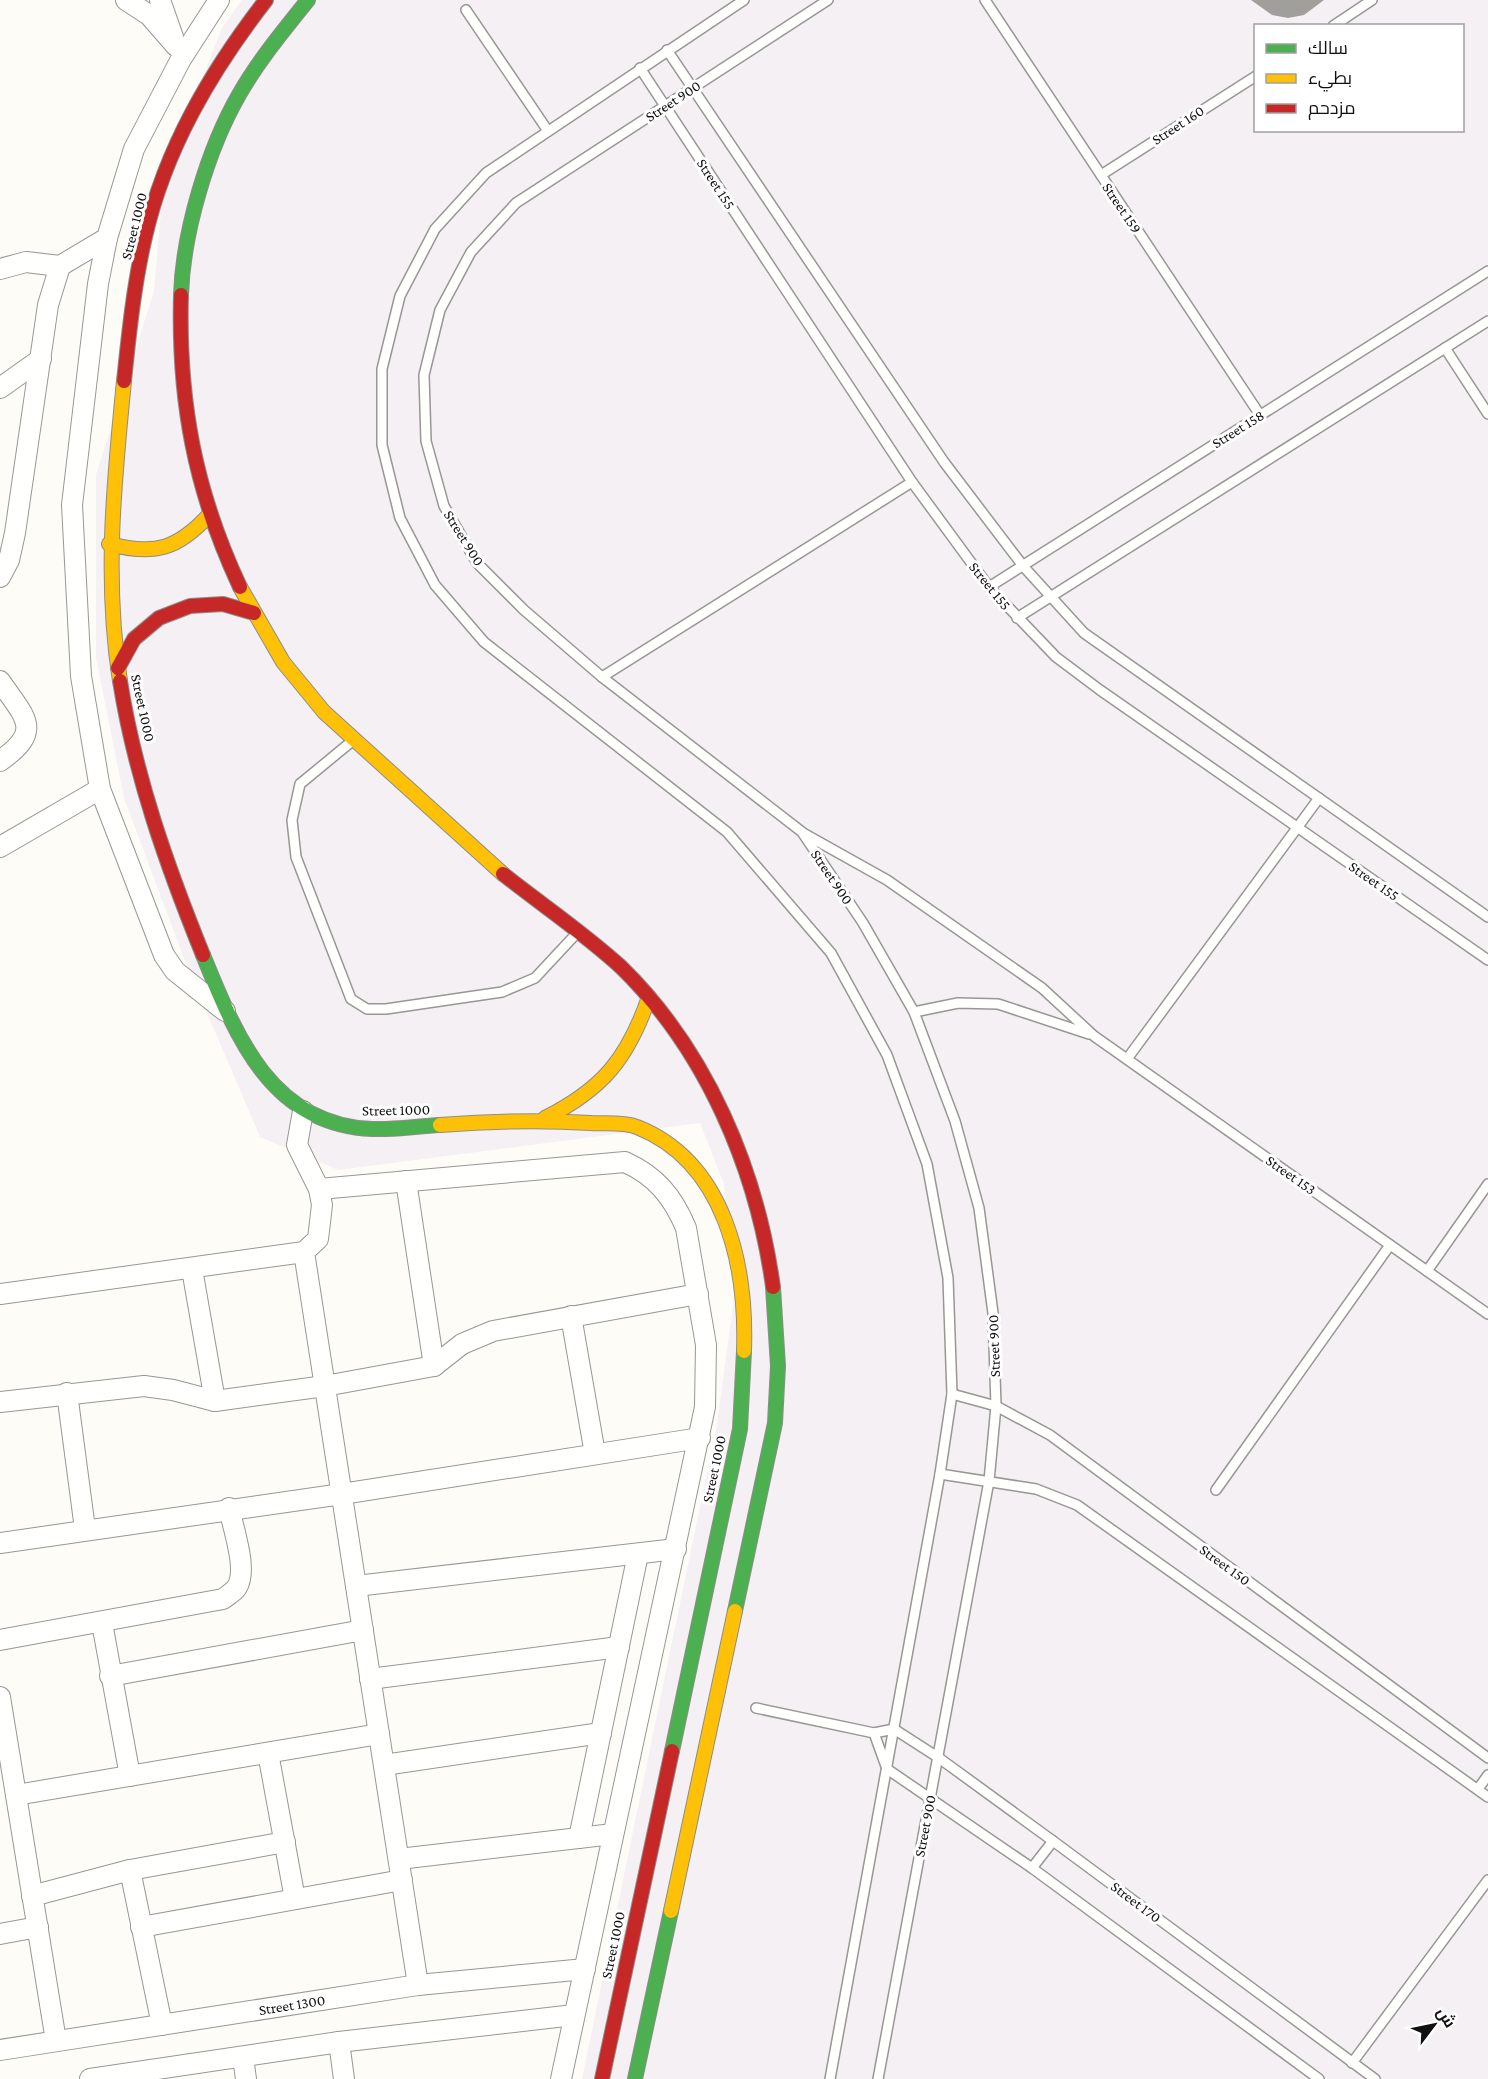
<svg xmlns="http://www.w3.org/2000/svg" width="1488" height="2079" viewBox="0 0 1488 2079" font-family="'Crimson Pro',Cairo,serif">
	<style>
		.industrial { fill: #f5f0f3; fill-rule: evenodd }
		.building { fill: #a19f9c }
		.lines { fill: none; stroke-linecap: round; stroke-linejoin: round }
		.lane-casing { stroke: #979795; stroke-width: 12 }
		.street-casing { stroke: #979795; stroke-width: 22 }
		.fast-casing { stroke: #8e8d8b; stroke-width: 16 }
		.slow-casing { stroke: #8e8d8b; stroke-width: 16 }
		.jam-casing { stroke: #8e8d8b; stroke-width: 16 }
		.lane { stroke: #fffffe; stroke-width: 9 }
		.street { stroke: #fffffe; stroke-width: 20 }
		.fast { stroke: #4caf50; stroke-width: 14 }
		.slow { stroke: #ffc107; stroke-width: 14 }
		.jam { stroke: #c62828; stroke-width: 14 }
		.labels { text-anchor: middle; stroke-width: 6; stroke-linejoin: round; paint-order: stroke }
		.street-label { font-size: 15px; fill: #111; stroke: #fff }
	</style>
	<rect width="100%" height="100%" fill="#fdfcf7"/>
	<path class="industrial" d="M242,0H1488V2079H582L717,1424L734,1298L724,1184L700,1123L338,1170L260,1137L185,961L124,798L96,658V475L154,291L164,176L222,28ZM1256,26H1462V130H1256Z"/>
	<polygon class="building" points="1251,0 1324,0 1304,15 1288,18 1272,15"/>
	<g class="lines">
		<g class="lane-casing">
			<g id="lane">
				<polyline points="744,0 486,173 435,229 400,296 382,369 382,445 400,518 435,585 484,642 727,832 831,953 887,1055 927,1164 948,1278 952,1394 940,1474 830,2079"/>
				<polyline points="828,0 516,203 471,252 440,310 424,375 426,441 444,506 477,563 524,610 602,677 802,832 863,923 914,1012 955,1121 979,1208 993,1313 996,1406 989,1481 878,2079"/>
				<polyline points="985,0 1260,415"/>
				<polyline points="466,10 548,131"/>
				<polyline points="1333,26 1372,0"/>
				<polyline points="667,50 944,462 1023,566 1084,633 1488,917"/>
				<polyline points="640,68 912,482 989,587 1056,657 1100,690 1488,960"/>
				<polyline points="1101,175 1256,76"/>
				<polyline points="1445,348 1488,414"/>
				<polyline points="989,587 1488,271"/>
				<polyline points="1017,618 1488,321"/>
				<polyline points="602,677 912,482"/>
				<polyline points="351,742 300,784 292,820 296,857 351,999 367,1009 386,1009 502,992 535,978 576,934"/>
				<polyline points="803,833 887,880 1042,988 1094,1036 1488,1314"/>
				<polyline points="914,1012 958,1003 998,1004 1089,1034"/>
				<polyline points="1127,1059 1319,798"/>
				<polyline points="1427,1271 1488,1184"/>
				<polyline points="952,1394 996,1406 1050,1435 1488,1758"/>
				<polyline points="940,1474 1036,1489 1077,1505 1488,1797"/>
				<polyline points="1216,1490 1390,1245"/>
				<polyline points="756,1708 874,1733 894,1729 939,1758 1053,1841 1375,2079"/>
				<polyline points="874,1733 887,1769 1032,1868 1319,2079"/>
				<polyline points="1478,1789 1488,1775"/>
				<polyline points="1032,1868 1053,1841"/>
				<polyline points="1352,2063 1488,1880"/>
			</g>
		</g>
		<g class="street-casing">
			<g id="street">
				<polyline points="126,0 149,15 176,46"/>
				<polyline points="160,0 173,37"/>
				<polyline points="107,238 98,284 72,505 81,676 100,789 164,955 175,971 225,1011"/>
				<polyline points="0,269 26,262 60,266 107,238 134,149 181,59 219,0"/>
				<polyline points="0,388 41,359"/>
				<polyline points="0,577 9,560 15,533 48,305 60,266"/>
				<path d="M0,681C25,718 44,730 0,761"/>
				<polyline points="0,847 100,789"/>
				<polyline points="406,1181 434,1366"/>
				<path d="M319,1189L625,1162C656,1176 673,1197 686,1228L706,1345L705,1407L561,2079"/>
				<polyline points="304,1252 418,1985"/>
				<polyline points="192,1269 215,1401"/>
				<polyline points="0,1294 304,1252 318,1239 322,1205 319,1189 297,1145 303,1111"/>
				<polyline points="571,1316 595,1454"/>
				<polyline points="67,1393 85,1529"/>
				<polyline points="0,1402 144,1386 173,1390 215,1401 325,1386 434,1366 462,1344 493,1331 698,1294"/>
				<polyline points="0,1543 342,1494 700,1438"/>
				<polyline points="356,1586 676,1549"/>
				<polyline points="102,1623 130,1776"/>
				<path d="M0,1640L223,1599C228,1595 234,1592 237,1587C248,1570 233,1528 229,1508"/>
				<polyline points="110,1676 363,1630"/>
				<polyline points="370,1679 619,1647"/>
				<polyline points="0,1697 56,2041"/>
				<polyline points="268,1753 295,1899"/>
				<polyline points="384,1765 601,1733"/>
				<polyline points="16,1795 379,1734"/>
				<polyline points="579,1838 638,1554"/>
				<polyline points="399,1859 613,1834"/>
				<polyline points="130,1870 162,2025"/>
				<polyline points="32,1896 130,1870 285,1842"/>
				<polyline points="141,1927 402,1880"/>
				<polyline points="0,1934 38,1927"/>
				<polyline points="339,2042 344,2079"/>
				<polyline points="0,2050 418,1985 585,1969"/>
				<polyline points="243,2057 246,2079"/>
				<polyline points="90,2079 339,2042 574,2015"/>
			</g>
		</g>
		<g class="fast-casing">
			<g id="fast">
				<path d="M181,295C183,232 208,148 240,93C259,60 284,30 308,0"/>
				<path d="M203,955C236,1036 271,1125 372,1129C394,1130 418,1126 440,1125"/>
				<polyline points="735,1611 775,1423 778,1366 773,1287"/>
				<polyline points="672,1751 740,1429 744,1351"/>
				<polyline points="635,2079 671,1911"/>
			</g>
		</g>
		<g class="slow-casing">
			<g id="slow">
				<path d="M109,544C155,556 178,549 210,514"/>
				<polyline points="240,587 283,662 324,712 503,874"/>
				<path d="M120,681C104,580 114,482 124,381"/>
				<path d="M545,1118C603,1089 628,1058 649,997"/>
				<path d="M440,1125C491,1121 541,1120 591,1123C606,1124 623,1122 637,1127C725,1162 747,1265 744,1351"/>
				<polyline points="671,1911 735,1611"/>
			</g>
		</g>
		<g class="jam-casing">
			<g id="jam">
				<path d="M181,295C178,401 195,491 240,587"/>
				<path d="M124,381C129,333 134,284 145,237C165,149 211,71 266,0"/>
				<polyline points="118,668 134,639 159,618 190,606 223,604 254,613"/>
				<path d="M120,681C135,776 167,866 203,955"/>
				<path d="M503,874C542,905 584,933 621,967C707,1051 757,1170 773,1287"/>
				<polyline points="602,2079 672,1751"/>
			</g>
		</g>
		<use href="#lane" class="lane"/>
		<use href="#street" class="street"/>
		<use href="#fast" class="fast"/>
		<use href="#slow" class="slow"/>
		<use href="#jam" class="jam"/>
	</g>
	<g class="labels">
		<g class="street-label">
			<text transform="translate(673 101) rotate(-33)" y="5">Street 900</text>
			<text transform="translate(1178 125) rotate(-33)" y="5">Street 160</text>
			<text transform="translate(716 184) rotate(57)" y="5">Street 155</text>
			<text transform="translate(1122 208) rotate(56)" y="5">Street 159</text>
			<text transform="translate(134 226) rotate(-76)" y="5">Street 1000</text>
			<text transform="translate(1238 429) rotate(-32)" y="5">Street 158</text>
			<text transform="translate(464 538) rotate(58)" y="5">Street 900</text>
			<text transform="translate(990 586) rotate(51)" y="5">Street 155</text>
			<text transform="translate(143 708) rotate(78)" y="5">Street 1000</text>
			<text transform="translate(832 877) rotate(56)" y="5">Street 900</text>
			<text transform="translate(1374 881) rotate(35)" y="5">Street 155</text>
			<text transform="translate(396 1110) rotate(-1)" y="5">Street 1000</text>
			<text transform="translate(1291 1175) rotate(35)" y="5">Street 153</text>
			<text transform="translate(994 1346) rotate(-92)" y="5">Street 900</text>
			<text transform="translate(714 1469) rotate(-78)" y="5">Street 1000</text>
			<text transform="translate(1225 1565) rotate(36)" y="5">Street 150</text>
			<text transform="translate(925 1826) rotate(-79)" y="5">Street 900</text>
			<text transform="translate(1136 1902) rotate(37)" y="5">Street 170</text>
			<text transform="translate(613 1945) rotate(-78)" y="5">Street 1000</text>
			<text transform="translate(292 2005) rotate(-9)" y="5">Street 1300</text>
		</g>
	</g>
	<rect x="1254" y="24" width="210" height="108" fill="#ffffff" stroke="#a0a0a0" stroke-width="1.5"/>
	<rect x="1266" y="44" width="30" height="9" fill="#4caf50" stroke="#a0a0a0" stroke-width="1.5"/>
	<text x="1308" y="54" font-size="18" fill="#111111">سالك</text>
	<rect x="1266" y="74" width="30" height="9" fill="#ffc107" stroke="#a0a0a0" stroke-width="1.5"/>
	<text x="1308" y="84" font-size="18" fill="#111111">بطيء</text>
	<rect x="1266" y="104" width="30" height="9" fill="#c62828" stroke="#a0a0a0" stroke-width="1.5"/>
	<text x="1308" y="114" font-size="18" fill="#111111">مزدحم</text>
	<g transform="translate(1434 2025) rotate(58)" stroke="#ffffff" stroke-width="4.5" paint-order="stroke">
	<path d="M0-4.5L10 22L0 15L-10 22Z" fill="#111111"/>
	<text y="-9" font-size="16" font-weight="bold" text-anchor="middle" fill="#111111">ش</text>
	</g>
</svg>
